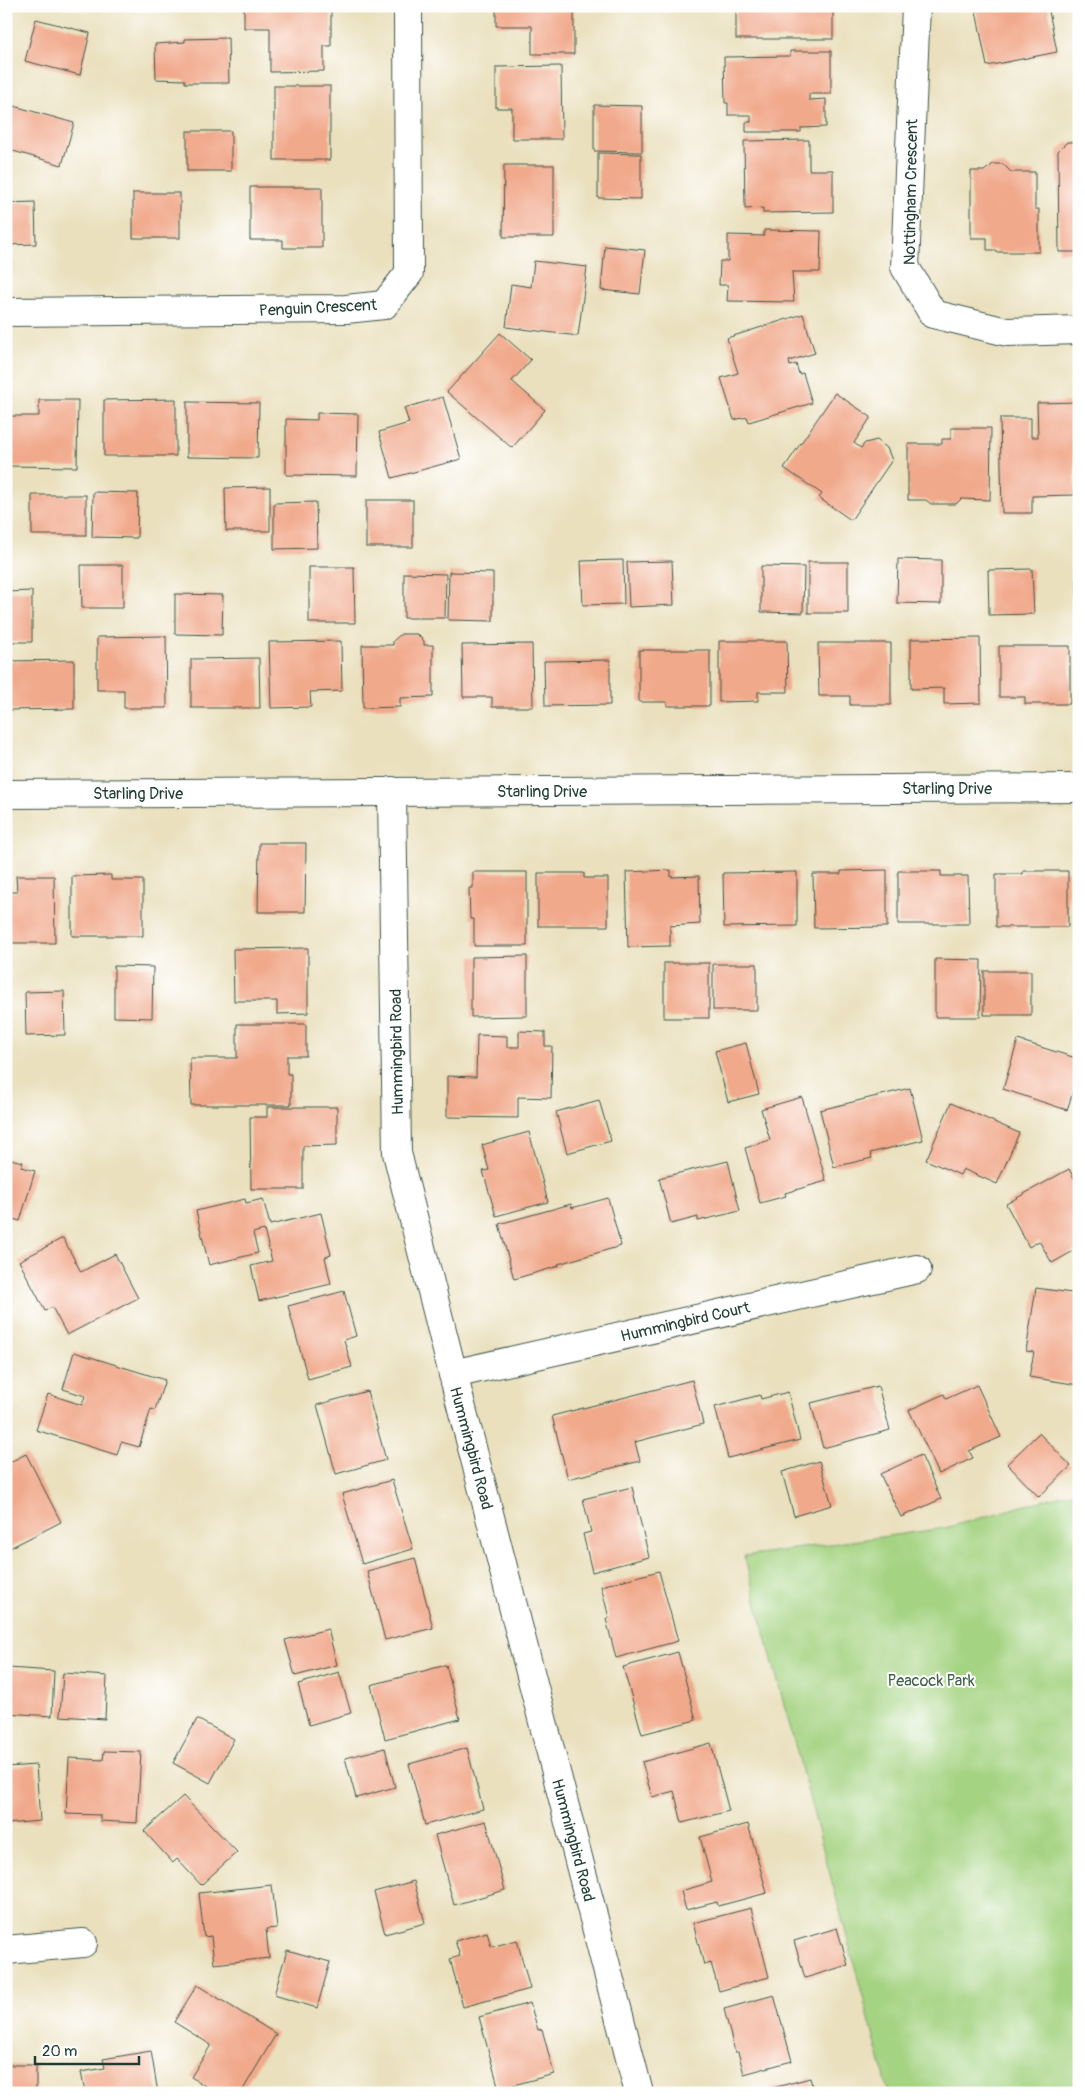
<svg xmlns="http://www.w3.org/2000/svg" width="1085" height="2099" viewBox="0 0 1085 2099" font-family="Pangolin,sans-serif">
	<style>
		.green { fill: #a4d381; stroke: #62885a }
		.building { fill: #f1a98b }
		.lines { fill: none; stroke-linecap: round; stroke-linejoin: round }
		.minor-casing { stroke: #3d5549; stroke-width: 30 }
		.minor { stroke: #fff; stroke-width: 28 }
		.labels { text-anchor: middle; stroke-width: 4; stroke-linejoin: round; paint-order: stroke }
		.street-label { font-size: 16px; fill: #1f3d34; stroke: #fff }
		.park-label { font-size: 16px; fill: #406247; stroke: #fff }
	</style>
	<rect width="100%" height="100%" fill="#fff"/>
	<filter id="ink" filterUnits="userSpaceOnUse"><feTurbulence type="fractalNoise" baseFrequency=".02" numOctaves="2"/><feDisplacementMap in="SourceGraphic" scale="10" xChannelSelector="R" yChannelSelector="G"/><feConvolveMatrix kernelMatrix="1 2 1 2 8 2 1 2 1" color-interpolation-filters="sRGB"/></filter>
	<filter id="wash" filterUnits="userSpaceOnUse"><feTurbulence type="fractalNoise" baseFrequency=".0096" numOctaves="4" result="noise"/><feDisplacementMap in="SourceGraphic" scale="20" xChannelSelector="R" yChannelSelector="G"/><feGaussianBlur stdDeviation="1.12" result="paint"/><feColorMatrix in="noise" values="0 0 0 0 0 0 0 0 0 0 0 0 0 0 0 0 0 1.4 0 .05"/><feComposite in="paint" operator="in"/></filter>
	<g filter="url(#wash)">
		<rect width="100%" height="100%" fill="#eae0bd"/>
		<polygon class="green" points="1079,1490 1079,2093 889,2093 744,1556 945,1528"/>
		<g id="blocks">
			<g class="building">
				<polygon points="244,6 331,6 331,46 324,46 324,71 270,72 270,28 244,28"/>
				<polygon points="496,6 574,6 574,54 532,54 532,26 496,26"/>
				<rect x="736" y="6" width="97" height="33"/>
				<polygon points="975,6 1048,6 1057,52 987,66"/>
				<polygon points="36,19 90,33 80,75 25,61"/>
				<polygon points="228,38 229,83 185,83 185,80 156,79 155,44 185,42 185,39"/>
				<polygon points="790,51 831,51 831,94 809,94 809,100 826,99 826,127 801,128 801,132 746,132 746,122 751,122 751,115 728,115 728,103 725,103 724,57 790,56"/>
				<polygon points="561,66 562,139 512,139 512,108 496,108 496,67"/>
				<rect x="274" y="86" width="56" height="74"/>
				<polygon points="594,105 642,106 642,152 594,151"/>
				<polygon points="14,106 74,123 62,165 6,149 6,134"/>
				<rect x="187" y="131" width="44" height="40"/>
				<polygon points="809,140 809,170 833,170 833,212 763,213 763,208 745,209 744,141"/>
				<polygon points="1067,142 1079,142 1079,252 1059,252 1058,151"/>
				<polygon points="598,153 641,154 641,199 598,198"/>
				<polygon points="993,164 1003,164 1011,172 1035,172 1035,209 1039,209 1039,252 996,252 996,250 987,250 987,238 971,238 971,171 984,171"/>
				<polygon points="504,165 554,165 554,237 503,237"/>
				<polygon points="250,187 322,187 322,248 283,248 283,240 250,240"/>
				<rect x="133" y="193" width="47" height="45"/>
				<polygon points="35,202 36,244 6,245 6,203"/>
				<polygon points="764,230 821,231 820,272 792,272 794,302 727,301 728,285 719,285 720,261 728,261 728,235 764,236"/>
				<polygon points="605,246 645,250 640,294 601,290"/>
				<polygon points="534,261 587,267 578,336 506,327 511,284 531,287"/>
				<polygon points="803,314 815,353 789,361 790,366 796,364 799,374 803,373 812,403 749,422 747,417 734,420 721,378 738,373 727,338"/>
				<polygon points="500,333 531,360 512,381 545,410 512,448 447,392"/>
				<polygon points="835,393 871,417 854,443 861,448 865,443 877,440 887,448 892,460 851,520 819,498 822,494 784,468"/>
				<polygon points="443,397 461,459 392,478 379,432 409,423 404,408"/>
				<polygon points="176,399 176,456 104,456 104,400"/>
				<polygon points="39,400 78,400 77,467 6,466 7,416 39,416"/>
				<polygon points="187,402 259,403 258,458 187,457"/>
				<polygon points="1079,402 1079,449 1075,449 1075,495 1032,496 1032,513 1002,513 1000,418 1031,418 1031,437 1038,437 1037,403"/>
				<polygon points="317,413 358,414 357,476 286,475 286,419 317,420"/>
				<polygon points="951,428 991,428 990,500 961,499 956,504 931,504 926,500 908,500 908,444 942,444 942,439 951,439"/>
				<polygon points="270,487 270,531 226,531 225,488"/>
				<polygon points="93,492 138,493 137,538 92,537"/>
				<rect x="32" y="495" width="54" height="40"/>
				<rect x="366" y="500" width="47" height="47"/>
				<polygon points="316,502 317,548 274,549 274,503"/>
				<polygon points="1076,558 1079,558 1079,601 1077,601"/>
				<polygon points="898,559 941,560 941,604 897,603"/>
				<polygon points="623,560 624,604 583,605 581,561"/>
				<polygon points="672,561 674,605 629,607 627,562"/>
				<rect x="808" y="562" width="40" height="51"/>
				<polygon points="81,565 123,565 123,608 82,608"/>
				<polygon points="761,566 804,567 803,613 761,612"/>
				<polygon points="309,567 354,567 355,623 309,623"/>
				<polygon points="1032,569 1034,614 989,615 988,570"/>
				<polygon points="449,572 493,573 493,621 448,620"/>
				<polygon points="404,573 446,574 445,618 404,618"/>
				<polygon points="32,591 32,642 6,642 6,592"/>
				<polygon points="175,594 223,595 222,635 175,634"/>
				<polygon points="401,634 417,634 424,641 424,645 433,645 433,697 400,698 400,707 363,708 362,645 393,645 393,641"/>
				<polygon points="166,636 167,708 124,708 124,690 97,690 97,637"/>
				<polygon points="980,638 981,703 944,704 944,688 911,689 911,639"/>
				<polygon points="341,641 342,691 310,692 311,707 271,708 269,642"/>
				<polygon points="719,641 787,641 788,692 758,692 758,701 719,702"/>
				<polygon points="818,643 891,643 891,705 850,705 850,696 819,696"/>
				<polygon points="532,644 533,707 492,707 492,697 463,697 462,645"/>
				<polygon points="999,646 1070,646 1070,704 1025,704 1025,697 999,697"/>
				<polygon points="639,650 710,650 710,706 667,706 667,702 639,702"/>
				<polygon points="259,658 260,708 191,708 191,659"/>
				<polygon points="74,660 74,709 6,710 6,661"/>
				<polygon points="610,660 610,705 545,706 544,661"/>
				<polygon points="259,843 306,843 305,912 258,912"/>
				<polygon points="671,870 671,877 699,876 700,924 670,926 670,946 628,947 626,872"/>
				<polygon points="887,870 887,927 814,928 813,874 841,874 841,871"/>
				<polygon points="898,871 941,871 941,876 968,876 969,924 898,924"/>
				<polygon points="1023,871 1068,871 1068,927 996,927 996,874 1023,874"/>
				<polygon points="473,872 527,872 527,946 474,946 474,919 470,919 469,888 473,888"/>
				<polygon points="797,872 797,926 724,927 723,873"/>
				<polygon points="538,873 584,873 584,878 608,878 608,926 538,926"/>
				<polygon points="111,875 111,880 143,880 143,936 72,936 72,876"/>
				<polygon points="16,876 54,876 55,943 6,943 6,892 17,892"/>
				<polygon points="308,948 308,1013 277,1014 277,1001 234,1001 233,949"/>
				<polygon points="527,956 527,1016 471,1017 471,957"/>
				<polygon points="935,959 981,960 980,1017 935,1017"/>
				<rect x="664" y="963" width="45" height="55"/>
				<rect x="713" y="964" width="44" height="46"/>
				<polygon points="114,966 153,967 152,1018 114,1017"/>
				<rect x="984" y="971" width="47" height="44"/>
				<polygon points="64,991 65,1035 26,1036 25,992"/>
				<polygon points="237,1024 306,1024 306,1056 287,1056 287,1074 291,1074 291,1105 191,1105 190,1058 237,1058"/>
				<polygon points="519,1031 545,1032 545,1046 552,1046 551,1098 518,1097 518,1118 447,1117 447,1076 476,1077 477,1035 507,1036 507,1047 519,1047"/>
				<polygon points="1018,1040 1079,1059 1079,1073 1067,1110 1003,1089"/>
				<polygon points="746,1043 759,1094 728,1102 715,1051"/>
				<polygon points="910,1088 923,1140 870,1153 872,1158 834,1167 820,1110"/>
				<polygon points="802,1097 826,1181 785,1193 786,1196 760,1203 745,1148 770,1140 761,1109"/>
				<polygon points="599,1100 611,1141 567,1153 556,1112"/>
				<polygon points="951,1103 1019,1133 997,1184 963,1169 960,1175 926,1160"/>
				<polygon points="267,1107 337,1107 337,1145 303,1146 303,1189 251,1189 250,1117 267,1117"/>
				<polygon points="529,1132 548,1202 496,1216 483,1171 489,1170 482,1145"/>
				<polygon points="6,1158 23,1162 21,1167 35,1171 20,1221 6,1217"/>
				<polygon points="728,1161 740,1211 698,1221 698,1217 671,1224 659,1178"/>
				<polygon points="1069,1169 1079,1187 1079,1248 1052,1263 1039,1241 1029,1247 1006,1204"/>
				<polygon points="608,1198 621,1246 558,1264 559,1266 514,1279 499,1224 571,1204 572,1208"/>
				<polygon points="245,1199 246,1203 263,1199 270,1225 321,1213 331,1255 325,1257 331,1284 259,1301 251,1266 272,1261 264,1230 253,1233 258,1253 209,1265 196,1211"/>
				<polygon points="63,1238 81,1272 115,1254 138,1298 67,1335 52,1307 45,1311 19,1261"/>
				<polygon points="1036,1288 1079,1294 1079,1385 1029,1377 1034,1352 1026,1351"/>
				<polygon points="344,1291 356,1336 344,1340 352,1367 308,1379 288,1306"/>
				<polygon points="74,1352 165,1380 155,1410 151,1409 139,1447 121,1442 117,1455 36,1430 48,1394 82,1405 85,1396 63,1389"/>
				<polygon points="692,1380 703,1424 635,1442 640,1461 568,1479 552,1416"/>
				<polygon points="977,1385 1001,1437 969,1451 973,1458 939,1474 909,1410 944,1394 946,1399"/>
				<polygon points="878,1386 890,1430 823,1448 811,1403"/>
				<polygon points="367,1391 386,1460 336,1474 317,1405"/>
				<polygon points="788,1392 800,1440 728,1458 715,1407 760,1395 761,1399"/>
				<polygon points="1039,1433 1071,1466 1039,1497 1007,1464"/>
				<polygon points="26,1454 61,1522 6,1550 6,1464"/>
				<polygon points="921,1455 941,1499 901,1517 880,1474"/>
				<polygon points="819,1461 832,1505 794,1516 782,1472"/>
				<polygon points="392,1480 413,1549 362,1564 342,1494"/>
				<polygon points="632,1487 649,1557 592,1572 583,1534 591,1532 583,1499"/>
				<polygon points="415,1558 433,1628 385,1640 367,1571"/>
				<polygon points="659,1571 678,1641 616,1658 606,1619 609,1618 601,1586"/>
				<polygon points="328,1629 337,1665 295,1676 285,1640"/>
				<polygon points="678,1652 696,1720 642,1734 623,1667"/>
				<polygon points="446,1665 460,1719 385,1739 371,1685"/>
				<polygon points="8,1668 54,1671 52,1716 6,1713"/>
				<polygon points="339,1672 351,1713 309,1725 298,1684"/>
				<polygon points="63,1673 107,1676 105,1719 60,1716"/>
				<polygon points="197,1719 234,1739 210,1783 173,1763"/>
				<polygon points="711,1743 729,1811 682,1823 674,1791 652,1797 642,1762"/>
				<polygon points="385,1748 395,1787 356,1798 345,1758"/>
				<polygon points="467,1748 483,1809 425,1825 409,1764"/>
				<polygon points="104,1751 141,1752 137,1823 100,1821 100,1815 66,1814 69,1758 103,1760"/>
				<polygon points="36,1765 40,1821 6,1824 6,1767"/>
				<polygon points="183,1796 237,1852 201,1885 177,1859 173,1863 144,1831"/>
				<polygon points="486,1821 505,1890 454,1905 435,1835"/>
				<polygon points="748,1824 767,1893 718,1906 717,1902 686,1910 681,1891 712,1882 700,1837"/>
				<polygon points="414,1881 425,1923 385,1934 374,1892"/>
				<polygon points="272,1885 277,1928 266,1929 269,1958 214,1964 211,1936 204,1937 199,1893"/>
				<polygon points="751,1908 769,1977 719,1991 711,1963 704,1965 693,1923"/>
				<polygon points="837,1928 848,1965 805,1978 794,1941"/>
				<polygon points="487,1932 491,1947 517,1940 530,1989 463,2007 450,1959 460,1956 455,1941"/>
				<polygon points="287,1950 330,1962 317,2008 274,1995"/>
				<polygon points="197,1985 276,2034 241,2093 216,2093 191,2077 211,2045 174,2022"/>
				<polygon points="774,1995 792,2061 744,2074 738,2052 735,2052 724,2009"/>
				<polygon points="530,2003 538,2030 542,2029 554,2074 499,2089 479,2017"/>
				<polygon points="151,2051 158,2093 85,2093 81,2072 105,2068 103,2059"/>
				<rect x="6" y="2065" width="30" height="28"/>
				<polygon points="810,2078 814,2093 770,2093 769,2089"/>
			</g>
		</g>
	</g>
	<g filter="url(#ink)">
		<use href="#blocks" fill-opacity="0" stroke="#3d5549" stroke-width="1"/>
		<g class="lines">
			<g class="minor-casing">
				<g id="minor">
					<polyline points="916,6 905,267 933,314 1007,332 1079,330"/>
					<polyline points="6,312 346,309 384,305 409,273 408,6"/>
					<polyline points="392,791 397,1153 453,1374 639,2093"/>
					<polyline points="6,794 1079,788"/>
					<polyline points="453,1374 917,1269"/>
					<polyline points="6,1950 83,1943"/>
				</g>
			</g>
			<use href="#minor" class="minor"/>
		</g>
	</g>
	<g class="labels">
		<g class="street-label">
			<text transform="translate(910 192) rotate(-89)" y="6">Nottingham Crescent</text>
			<text transform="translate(318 307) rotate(-3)" y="6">Penguin Crescent</text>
			<text x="947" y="794">Starling Drive</text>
			<text x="542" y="797">Starling Drive</text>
			<text x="138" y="799">Starling Drive</text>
			<text transform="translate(396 1052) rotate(-91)" y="6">Hummingbird Road</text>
			<text transform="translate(685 1321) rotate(-13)" y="6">Hummingbird Court</text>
			<text transform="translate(472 1448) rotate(75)" y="6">Hummingbird Road</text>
			<text transform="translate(574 1840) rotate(75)" y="6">Hummingbird Road</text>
		</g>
		<g class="park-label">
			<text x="931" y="1686">Peacock Park</text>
		</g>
	</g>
	<rect width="1085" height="2099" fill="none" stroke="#fff" stroke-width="25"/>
	<path d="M35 2056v8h104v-8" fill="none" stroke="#1f3d34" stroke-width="2.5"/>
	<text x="42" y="2056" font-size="15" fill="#1f3d34" stroke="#ffffff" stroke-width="4" paint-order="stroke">20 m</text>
</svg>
